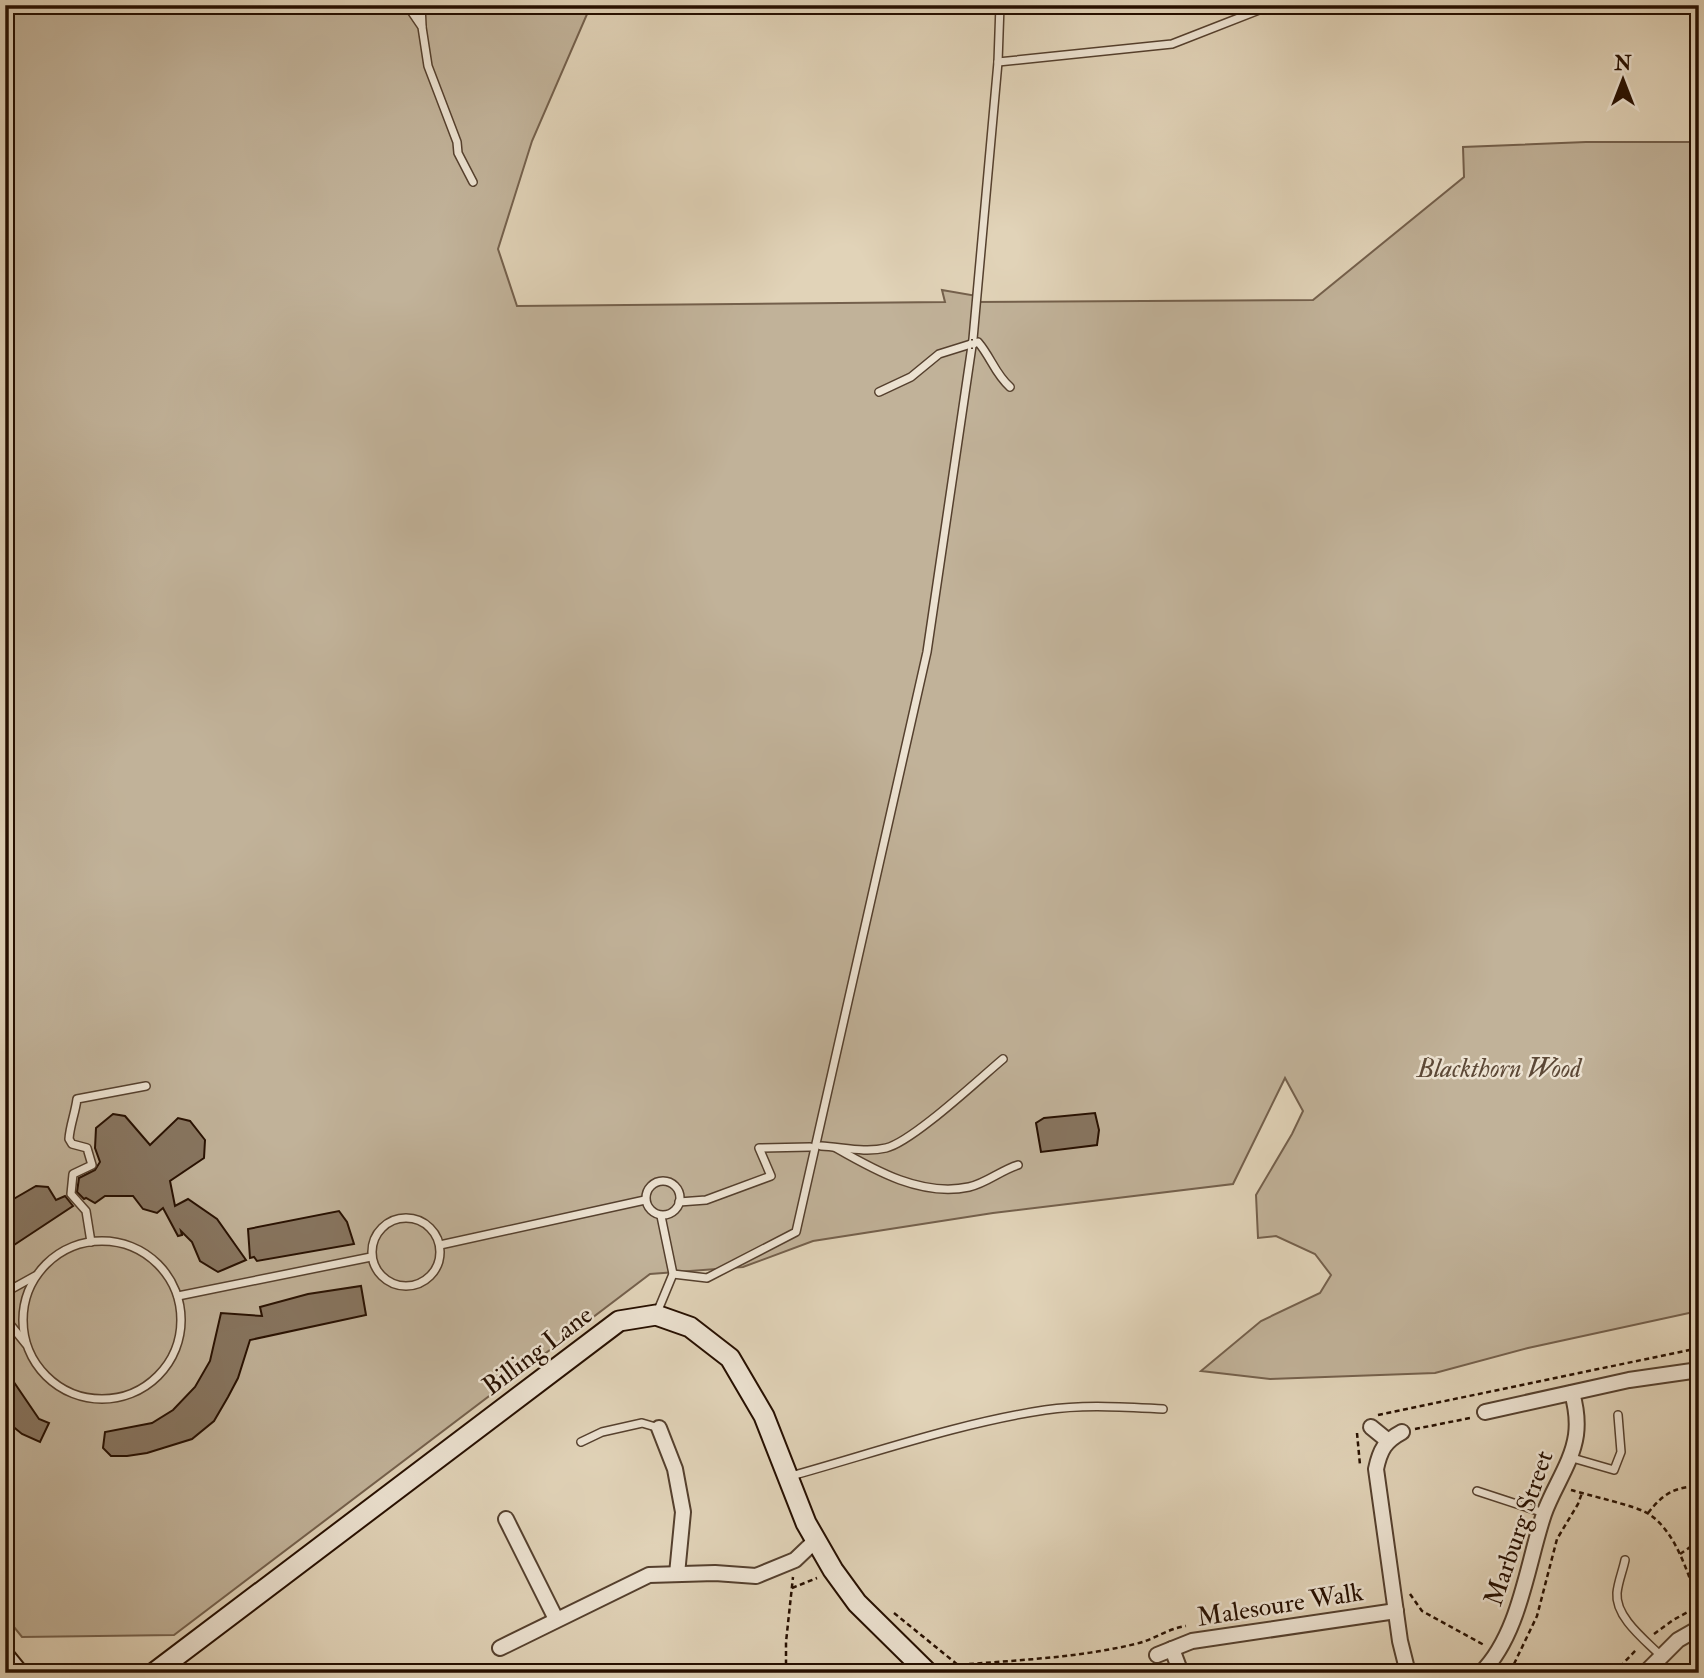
<svg xmlns="http://www.w3.org/2000/svg" width="1704" height="1678" viewBox="0 0 1704 1678" font-family="'IM FELL Double Pica',serif">
	<style>
		.green { fill: #c1b299; stroke: #74604c; stroke-width: 2 }
		.building { fill: #877560; stroke: #260f00; stroke-width: 2 }
		.lines { fill: none; stroke-linecap: round; stroke-linejoin: round }
		.lane-casing { stroke: #55402e; stroke-width: 10 }
		.street-casing { stroke: #55402e; stroke-width: 18 }
		.secondary-casing { stroke: #260f00; stroke-width: 23 }
		.path { stroke: #260f00; stroke-width: 2.5; stroke-dasharray: 5 3.5; stroke-linecap: butt }
		.lane { stroke: #ece2d1; stroke-width: 7 }
		.street { stroke: #ece2d1; stroke-width: 14 }
		.secondary { stroke: #ece2d1; stroke-width: 19 }
		.lane-bridge-casing { stroke: #55402e; stroke-width: 10; stroke-linecap: butt }
		.lane-bridge { stroke: #ece2d1; stroke-width: 7 }
		.labels { text-anchor: middle; stroke-width: 5; stroke-linejoin: round; paint-order: stroke }
		.park-label { font-size: 26px; font-style: italic; fill: #5c4836; stroke: #ece2d1 }
		.street-label { font-size: 26px; fill: #260f00; stroke: #ece2d1 }
	</style>
	<rect width="100%" height="100%" fill="#e1d3b8"/>
	<filter id="stains"><feTurbulence type="fractalNoise" baseFrequency=".00286" numOctaves="4"/><feColorMatrix values="0 0 0 0 .2 0 0 0 0 .09 0 0 0 0 .02 0 0 0 .5 -.17"/></filter>
	<radialGradient id="worn" r=".72"><stop offset=".6" stop-color="#630" stop-opacity="0"/><stop offset="1" stop-color="#630" stop-opacity=".3"/></radialGradient>
	<polygon class="green" points="5,5 591,5 532,141 498,249 517,306 945,302 942,290 977,296 976,302 1313,300 1464,177 1463,147 1586,142 1699,142 1699,1313 1689,1313 1528,1348 1435,1373 1270,1379 1201,1371 1261,1321 1320,1293 1331,1275 1315,1254 1276,1236 1258,1238 1256,1195 1292,1134 1303,1111 1285,1078 1233,1184 993,1213 813,1241 743,1267 650,1274 174,1635 22,1637 5,1616"/>
	<g class="building">
		<polygon points="1095,1113 1099,1130 1097,1145 1041,1152 1036,1123 1044,1118"/>
		<polygon points="113,1114 125,1116 150,1145 178,1118 190,1121 205,1140 204,1158 170,1181 175,1206 188,1199 217,1219 246,1260 218,1272 200,1261 192,1242 181,1231 182,1235 178,1236 163,1208 157,1213 143,1209 133,1196 105,1196 95,1203 86,1198 84,1199 77,1192 79,1178 95,1170 100,1162 95,1148 96,1128"/>
		<polygon points="36,1186 48,1187 56,1200 65,1196 73,1206 5,1251 5,1204"/>
		<polygon points="339,1211 347,1222 354,1244 257,1261 254,1257 250,1258 248,1229"/>
		<polygon points="361,1286 366,1315 250,1340 238,1378 228,1397 214,1421 192,1439 147,1453 127,1456 111,1456 103,1448 105,1432 152,1423 173,1410 195,1387 210,1361 221,1313 262,1316 260,1307 308,1294"/>
		<polygon points="5,1369 39,1419 49,1423 40,1442 22,1434 5,1420"/>
	</g>
	<g class="lines">
		<g class="lane-casing">
			<g id="lane">
				<polyline points="407,5 422,27 428,66 457,142 458,153 473,182"/>
				<polyline points="421,5 422,26"/>
				<polyline points="998,62 1172,44 1272,5"/>
				<path d="M973,344L978,342C991,357 995,374 1010,387"/>
				<polyline points="879,392 911,377 939,354 971,344"/>
				<path d="M821,1146C842,1147 865,1153 886,1148C912,1142 979,1079 1003,1059"/>
				<path d="M836,1148C876,1171 922,1197 969,1187C987,1183 1001,1170 1018,1165"/>
				<circle cx="663" cy="1198" r="17"/>
				<polyline points="679,1202 706,1200 771,1176 759,1148 810,1147"/>
				<circle cx="406" cy="1252" r="34"/>
				<circle cx="102" cy="1320" r="79"/>
				<path d="M91,1242L86,1211L71,1194L73,1174L92,1165L87,1148L72,1144L69,1139C70,1125 75,1114 77,1099L146,1086"/>
				<polyline points="440,1245 645,1200"/>
				<polyline points="673,1274 707,1278 796,1232 927,652 973,339 998,62 1000,5"/>
				<polyline points="5,1290 8,1291 35,1276"/>
				<polyline points="178,1296 371,1257"/>
				<polyline points="656,1315 673,1274 661,1216"/>
				<polyline points="5,1318 26,1344"/>
				<polyline points="581,1442 602,1432 642,1423 659,1428"/>
				<polyline points="1569,1457 1614,1470 1621,1452 1618,1415"/>
				<path d="M791,1476C874,1453 959,1423 1045,1410C1084,1404 1123,1407 1163,1409"/>
				<polyline points="1477,1491 1544,1513"/>
				<path d="M1625,1560C1623,1570 1618,1582 1617,1593C1615,1617 1645,1640 1660,1655"/>
			</g>
		</g>
		<g class="street-casing">
			<g id="street">
				<polyline points="1485,1412 1629,1380 1699,1370"/>
				<polyline points="1371,1427 1387,1440"/>
				<polyline points="659,1428 675,1469 683,1512 677,1574"/>
				<path d="M1402,1432C1385,1441 1380,1450 1376,1469L1400,1641L1408,1673"/>
				<polyline points="506,1519 556,1619"/>
				<polyline points="500,1648 649,1575 715,1573 756,1576 795,1560 816,1540"/>
				<polyline points="1172,1649 1181,1673"/>
				<polyline points="1157,1655 1192,1641 1396,1611"/>
				<path d="M1481,1673C1520,1634 1527,1564 1544,1514C1553,1488 1572,1463 1576,1435C1578,1420 1576,1407 1572,1393"/>
				<polyline points="1645,1673 1678,1640 1699,1628"/>
			</g>
		</g>
		<g class="secondary-casing">
			<g id="secondary">
				<polyline points="5,1657 18,1673"/>
				<polyline points="154,1673 619,1321 656,1315 690,1327 730,1358 764,1416 806,1523 833,1570 857,1603 928,1673"/>
			</g>
		</g>
		<g class="path">
			<polyline points="1378,1415 1699,1348"/>
			<polyline points="1415,1429 1470,1418"/>
			<polyline points="1357,1433 1360,1465"/>
			<path d="M1571,1490C1587,1495 1637,1506 1649,1514C1677,1533 1687,1573 1699,1603"/>
			<path d="M1648,1513C1663,1494 1674,1487 1699,1486"/>
			<polyline points="1680,1554 1699,1541"/>
			<polyline points="792,1588 817,1578"/>
			<polyline points="1410,1594 1422,1611 1484,1645"/>
			<path d="M894,1613L958,1665C1017,1660 1077,1658 1135,1644C1154,1640 1166,1629 1186,1626"/>
			<polyline points="1654,1634 1673,1620 1699,1606"/>
			<polyline points="1513,1664 1526,1673"/>
			<polyline points="1514,1664 1537,1616 1557,1539 1578,1504 1582,1493"/>
			<polyline points="786,1673 786,1642 793,1577"/>
			<polyline points="1614,1673 1636,1650"/>
		</g>
		<use href="#lane" class="lane"/>
		<use href="#street" class="street"/>
		<use href="#secondary" class="secondary"/>
		<g class="lane-bridge-casing">
			<polyline id="lane-bridge" points="971,344 973,344"/>
		</g>
		<use href="#lane-bridge" class="lane-bridge"/>
	</g>
	<g class="labels">
		<g class="park-label">
			<text x="1499" y="1077">Blackthorn Wood</text>
		</g>
		<g class="street-label">
			<text transform="translate(537 1350) rotate(-37)" y="9">Billing Lane</text>
			<text transform="translate(1518 1528) rotate(-71)" y="9">Marburg Street</text>
			<text transform="translate(1280 1604) rotate(-9)" y="9">Malesoure Walk</text>
		</g>
	</g>
	<rect width="1704" height="1678" fill="none" stroke="#e1d3b8" stroke-width="28"/>
	<rect x="7" y="7" width="1690" height="1664" fill="none" stroke="#260f00" stroke-width="3.5"/>
	<rect x="14" y="14" width="1676" height="1650" fill="none" stroke="#260f00" stroke-width="2"/>
	<g transform="translate(1623 80)" stroke="#ece2d1" stroke-width="5" paint-order="stroke">
	<path d="M0-5L12 26L0 18L-12 26Z" fill="#260f00"/>
	<text y="-10" font-size="19" font-weight="bold" text-anchor="middle" fill="#260f00">N</text>
	</g>
	<rect width="100%" height="100%" filter="url(#stains)"/>
	<rect width="100%" height="100%" fill="url(#worn)"/>
</svg>
